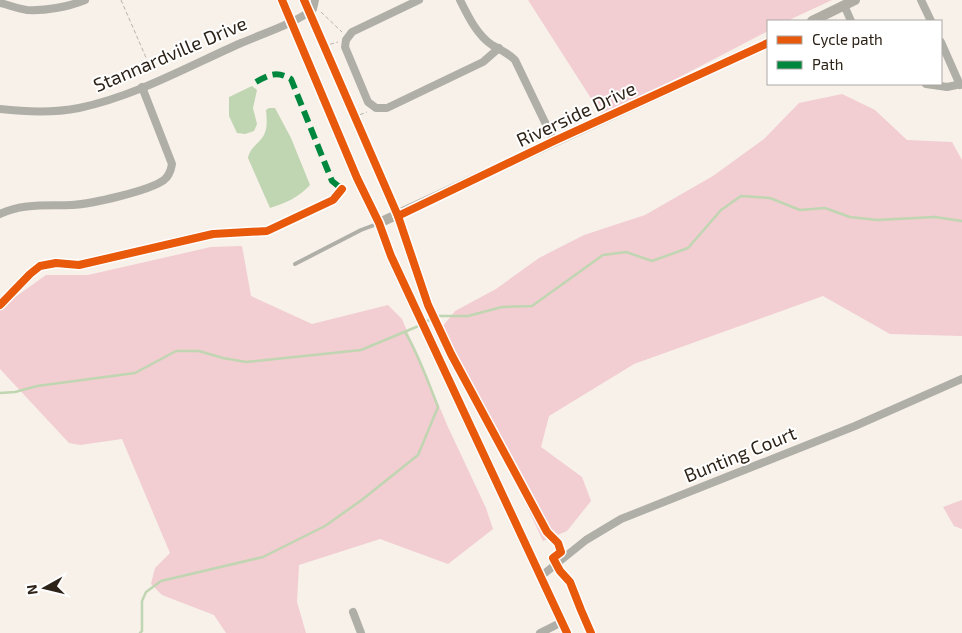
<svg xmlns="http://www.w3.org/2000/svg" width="962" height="633" viewBox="0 0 962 633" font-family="'Exo 2',sans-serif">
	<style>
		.forest { fill: #f2cdd1 }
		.water { fill: #c0d5b1 }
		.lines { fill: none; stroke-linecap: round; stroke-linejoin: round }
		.stream { stroke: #c0d5b1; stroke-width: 2.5 }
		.path { stroke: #b6b4ad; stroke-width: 1; stroke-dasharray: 4 2.5; stroke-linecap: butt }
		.lane { stroke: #b0afa7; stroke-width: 4 }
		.street { stroke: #b0afa7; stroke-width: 8 }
		.secondary { stroke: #b0aea4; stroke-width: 10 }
		.quiet { stroke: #00873e; stroke-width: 6; stroke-dasharray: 12 6; stroke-linecap: butt }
		.cycleway-casing { stroke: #fff; stroke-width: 11 }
		.cycleway { stroke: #e8590c; stroke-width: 8 }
		.labels { text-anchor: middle; stroke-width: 4; stroke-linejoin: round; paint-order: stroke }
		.street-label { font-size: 19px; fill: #2d2318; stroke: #fff }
	</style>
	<rect width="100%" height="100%" fill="#f7f1ea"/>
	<g class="forest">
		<polygon points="528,0 832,0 787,21 768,21 768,31 603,117"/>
		<polygon points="842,94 875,110 907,140 952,142 962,160 962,336 890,334 823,296 634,364 549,416 541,447 582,477 591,501 567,531 543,541 443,326 455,311 496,289 539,258 584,235 645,215 713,176 764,139 799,103"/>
		<polygon points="242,246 251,296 312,324 388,305 402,319 448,427 486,508 493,529 448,564 380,539 299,565 297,602 306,633 226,633 214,615 162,595 151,584 155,568 170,553 122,439 80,445 69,443 0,369 0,308 46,275 88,275 211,247"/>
		<polygon points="962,500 962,529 954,526 943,507"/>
	</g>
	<g class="water">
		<polygon points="252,86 257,90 253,108 257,124 254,131 245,134 237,133 229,116 229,97"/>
		<path d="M269,108H275L291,138L310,185C299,197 286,203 270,208L248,158C250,148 256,146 262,138C268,131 267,119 266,110Z"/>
	</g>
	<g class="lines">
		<g class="stream">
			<polyline points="425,322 439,316 468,316 502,307 532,306 603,255 626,252 652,261 688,248 721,210 741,196 770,198 800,210 825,208 850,217 877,220 935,217 962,221"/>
			<polyline points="0,393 15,392 37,386 135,373 176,351 199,351 223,358 246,362 361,350 421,325"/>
			<path d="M140,633L142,631V601L146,592L161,581L263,557L325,526L363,499L418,455L438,407C428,382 419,355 405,332"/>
		</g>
		<g class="path">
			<polyline points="121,0 151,69"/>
			<polyline points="321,12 342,32"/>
			<polyline points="324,46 338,42"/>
			<polyline points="354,117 367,112"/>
		</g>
		<polyline class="lane" points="295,264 361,230 377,224"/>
		<g class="street">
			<polyline points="419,0 352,32 346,40 345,47 368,102 376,108 387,108 483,62 499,48"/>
			<path d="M460,0C468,16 477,35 492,45C501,50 508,53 515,60L554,141"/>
			<polyline points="921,0 931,21"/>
			<path d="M0,3C9,5 18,9 27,10C45,11 68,7 85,0"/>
			<polyline points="844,5 851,21"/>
			<polyline points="941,42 960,85"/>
			<polyline points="926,84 947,87 962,84"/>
			<path d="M0,109C26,112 54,113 79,108C136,96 189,66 241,43C262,34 296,23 313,9L315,0"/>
			<path d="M0,214C22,203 48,206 72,205C91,204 149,191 164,180C169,176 171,170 172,164L142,87"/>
			<polyline points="540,577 586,540 621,519 855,426 962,379"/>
			<polyline points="353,612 361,633"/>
			<polyline points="540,633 562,622"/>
		</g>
		<g class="secondary">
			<polyline points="282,0 357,178 379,223 391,256 567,633"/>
			<polyline points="812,21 855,0"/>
			<polyline points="379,223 768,43"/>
		</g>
		<path class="quiet" d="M256,82C270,74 277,71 291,79L332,181L342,189"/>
		<g class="cycleway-casing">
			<g id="cycleway">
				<polyline points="282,0 357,178 379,223 391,256 567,633"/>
				<polyline points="304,0 398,216 428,305 451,354 547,532 558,543 561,552 553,558 560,571 570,582 581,610 591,633"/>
				<polyline points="398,216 554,141 768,43"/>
				<polyline points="0,305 30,274 40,266 56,263 79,265 213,234 267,231 333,200 342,189"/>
			</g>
		</g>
		<use href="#cycleway" class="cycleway"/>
	</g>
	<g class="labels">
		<g class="street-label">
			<text transform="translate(170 54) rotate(-23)" y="7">Stannardville Drive</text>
			<text transform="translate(576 114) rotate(-25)" y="7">Riverside Drive</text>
			<text transform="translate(740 454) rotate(-22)" y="7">Bunting Court</text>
		</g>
	</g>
	<rect x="767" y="20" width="175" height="65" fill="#ffffff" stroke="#aba7a3"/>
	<rect x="777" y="36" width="25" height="8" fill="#e8590c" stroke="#aba7a3"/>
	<text x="812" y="45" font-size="15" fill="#2d2318">Cycle path</text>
	<rect x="777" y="61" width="25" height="8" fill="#00873e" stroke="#aba7a3"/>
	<text x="812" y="70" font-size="15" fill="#2d2318">Path</text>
	<g transform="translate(45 588) rotate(262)" stroke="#ffffff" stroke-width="4" paint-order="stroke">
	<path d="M0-4L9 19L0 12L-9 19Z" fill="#2d2318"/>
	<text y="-8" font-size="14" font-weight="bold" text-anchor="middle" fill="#2d2318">N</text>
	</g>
</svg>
